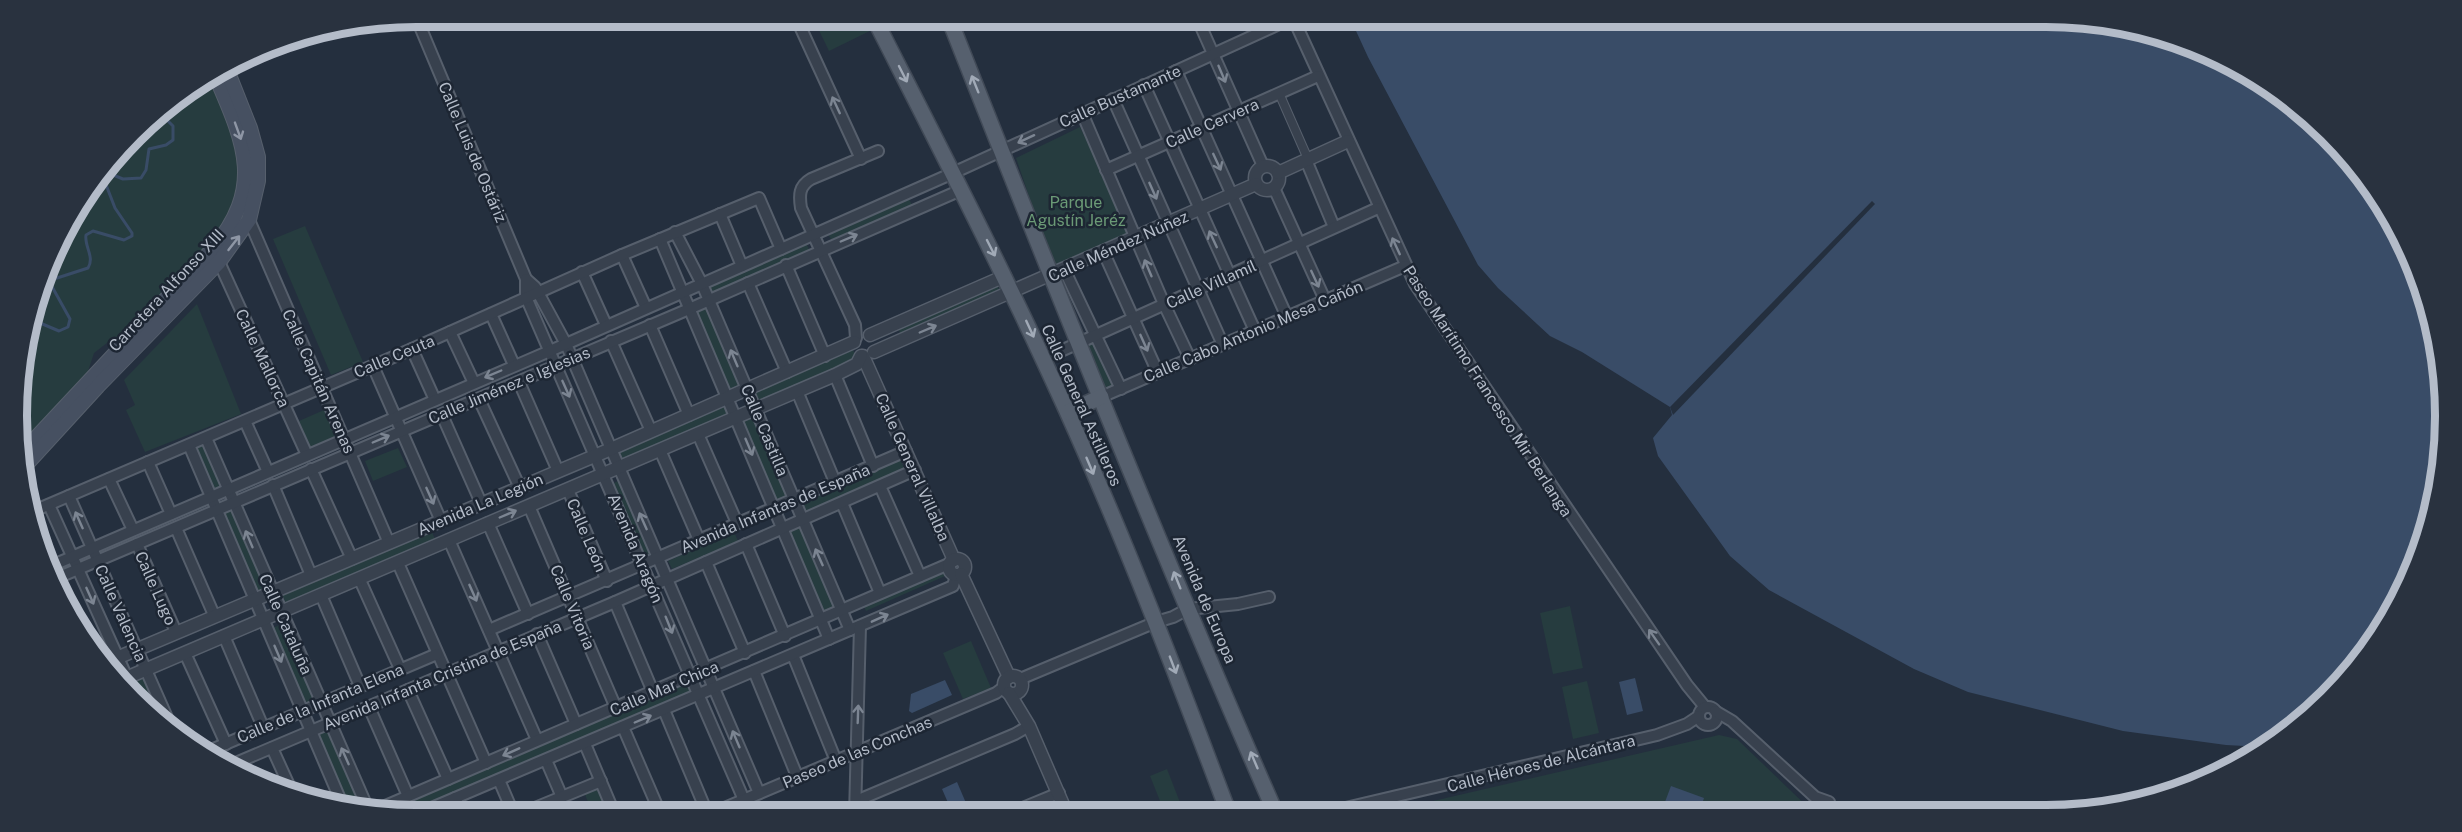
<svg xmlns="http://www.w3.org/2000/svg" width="2462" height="832" viewBox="0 0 2462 832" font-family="'Public Sans',sans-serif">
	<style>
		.green { fill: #263c3f }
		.water { fill: #394c67 }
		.pier { fill: #242f3e }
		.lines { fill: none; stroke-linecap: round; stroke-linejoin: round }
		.stream { stroke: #394c67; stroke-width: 3 }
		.pedestrian-casing { stroke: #565f6c; stroke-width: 10 }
		.minor-casing { stroke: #565f6c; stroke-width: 14 }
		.tertiary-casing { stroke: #565f6c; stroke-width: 15 }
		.secondary-casing { stroke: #565f6c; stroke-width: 16 }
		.primary-casing { stroke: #414a57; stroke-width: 18 }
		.pedestrian { stroke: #38414e; stroke-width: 8 }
		.minor { stroke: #38414e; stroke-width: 10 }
		.tertiary { stroke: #38414e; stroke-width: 12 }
		.secondary { stroke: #465061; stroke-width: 14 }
		.primary { stroke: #56606e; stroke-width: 15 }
		.oneway { stroke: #a1aab7 }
		.oneway2 { stroke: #7c8592 }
		.oneway3 { stroke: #8e96a5 }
		.labels { text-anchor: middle; stroke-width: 5; stroke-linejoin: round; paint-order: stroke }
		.street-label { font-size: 16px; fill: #b4bcc9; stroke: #1d2633 }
		.park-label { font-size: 16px; fill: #6b9a76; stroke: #1d2633 }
		.rim { fill: none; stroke: #b4bcc9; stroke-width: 8 }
	</style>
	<rect width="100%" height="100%" fill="#242f3e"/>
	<g class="green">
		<polygon points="815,22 870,22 874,29 829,51"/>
		<path d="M210,80C232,129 256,173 225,226L125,337L112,339L94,353L86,377L19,452L20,364L58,239L99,173L152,116Z"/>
		<polygon points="1080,127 1130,232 1053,267 1016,158"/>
		<polygon points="909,199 913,207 832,241 828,234"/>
		<polygon points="305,226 363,362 331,375 273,239"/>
		<polygon points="806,243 810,251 711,294 708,286"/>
		<polygon points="997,285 1002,295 902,337 898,328"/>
		<polygon points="197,304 241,414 145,452 126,410 135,405 124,380"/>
		<polygon points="706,306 742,388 730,393 695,311"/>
		<polygon points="1093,341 1114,388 1106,391 1086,345"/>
		<polygon points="853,350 858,361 758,404 753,393"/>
		<polygon points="726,405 731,416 624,462 619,450"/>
		<polygon points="324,410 336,436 310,447 299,421"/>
		<polygon points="753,416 789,498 777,503 742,421"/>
		<polygon points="204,440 225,487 212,492 192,445"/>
		<polygon points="398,448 407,467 373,481 365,461"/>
		<polygon points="900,459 905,470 805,513 800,502"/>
		<polygon points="620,480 654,555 646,559 614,483"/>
		<polygon points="234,506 268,586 256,592 221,511"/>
		<polygon points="800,525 837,609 825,614 790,530"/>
		<polygon points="430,528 436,541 287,605 280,590"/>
		<polygon points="734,532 738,541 672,569 668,561"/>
		<polygon points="942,570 945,576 866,611 863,604"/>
		<polygon points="1570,606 1583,668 1553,674 1540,613"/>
		<polygon points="282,624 314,700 303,705 270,629"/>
		<polygon points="971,641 991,688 963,699 943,653"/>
		<polygon points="143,676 164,724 144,707 132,680"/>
		<polygon points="1587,681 1599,733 1573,739 1562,687"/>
		<polygon points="688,682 693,693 408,814 384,811"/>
		<polygon points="328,728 362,808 348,807 316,733"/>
		<polygon points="1719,735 1737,739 1814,813 1377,814"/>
		<polygon points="1167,769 1181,805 1164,811 1150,776"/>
		<polygon points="598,786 606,804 601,806 605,815 556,815 588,802 584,792"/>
	</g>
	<g class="water">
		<polygon points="2046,17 2149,30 2222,58 2289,99 2346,152 2392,216 2424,287 2442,364 2445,442 2432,519 2392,616 2310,716 2263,747 2226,745 2123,731 1968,692 1914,669 1769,590 1730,556 1658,456 1653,438 1672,415 1670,407 1582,352 1550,336 1498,288 1478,265 1368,57 1351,20"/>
		<polygon points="1635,678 1643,711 1627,715 1619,682"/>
		<polygon points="945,680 952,695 912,713 909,711 911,694"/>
		<polygon points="957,782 969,810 953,814 942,789"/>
		<polygon points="1671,786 1704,798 1699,813 1665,802"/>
	</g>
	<polygon class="pier" points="1872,201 1875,204 1673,415 1670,407"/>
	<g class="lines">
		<path class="stream" d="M33,320L59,331L68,327L70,319L50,283L54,279L88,268C95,257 84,246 86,235L93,231L124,240L132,236V233L115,208L103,177L108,173L123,179L141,178L146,170L149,149L166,145L173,140V126L166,119L153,116"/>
		<g class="pedestrian-casing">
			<polyline id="pedestrian" points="1279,93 1308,159"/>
		</g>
		<g class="minor-casing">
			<g id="minor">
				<polyline points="1198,20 1263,166"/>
				<polyline points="1294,20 1415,284 1687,685 1705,707"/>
				<polyline points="798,22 861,159"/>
				<polyline points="419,24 526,279 535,287 566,344 759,793"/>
				<polyline points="1176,71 1287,317"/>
				<polyline points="1144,85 1255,331"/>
				<polyline points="1113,99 1223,345"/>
				<polyline points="1082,113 1164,304 1190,359"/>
				<polyline points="1306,160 1334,227"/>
				<polyline points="1106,170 1318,76"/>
				<polyline points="1274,188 1325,300"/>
				<polyline points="720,214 742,266"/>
				<polyline points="249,220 389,543"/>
				<polyline points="675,232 702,284 850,630"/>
				<polyline points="660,239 829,639"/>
				<polyline points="1103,251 1158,373"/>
				<polyline points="622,255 646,308"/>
				<polyline points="219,262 307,455"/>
				<polyline points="786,265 825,356"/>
				<polyline points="1064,269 1121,389"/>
				<polyline points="582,272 606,325"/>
				<polyline points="526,279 526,297 744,800"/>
				<polyline points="748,283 787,372"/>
				<polyline points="491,314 514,365"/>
				<polyline points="650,325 689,415"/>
				<polyline points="450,332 474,383"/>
				<path d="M856,338L855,325L801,208C799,195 799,186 811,179L878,151"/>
				<polyline points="611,341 651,431"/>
				<polyline points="412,349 435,400"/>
				<polyline points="1043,359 1378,208"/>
				<polyline points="373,366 441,521"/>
				<polyline points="835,375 873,466"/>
				<polyline points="519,382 558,471"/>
				<polyline points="797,391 835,482"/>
				<polyline points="1101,397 1405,266"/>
				<polyline points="479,399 520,488"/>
				<polyline points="442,415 481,503"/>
				<polyline points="245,421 268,472"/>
				<polyline points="698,434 737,523"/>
				<polyline points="206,438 368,809"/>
				<polyline points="189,445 343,806"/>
				<polyline points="660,450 699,540"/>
				<polyline points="148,462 171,514"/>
				<polyline points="311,469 352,559"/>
				<polyline points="109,479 133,530"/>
				<polyline points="273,485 311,575"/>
				<polyline points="880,486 920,576"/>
				<polyline points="568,490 607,581"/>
				<polyline points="69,496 173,731"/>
				<polyline points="842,503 880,593"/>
				<polyline points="49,505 138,702"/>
				<polyline points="529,506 616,708"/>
				<polyline points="29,513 412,349 622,255 759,198 781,249"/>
				<polyline points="488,523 528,614"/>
				<polyline points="176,528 214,615"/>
				<polyline points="449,540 537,740"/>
				<polyline points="137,544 176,632"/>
				<polyline points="746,544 785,636"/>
				<polyline points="706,562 745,653"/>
				<polyline points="398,563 486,763"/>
				<polyline points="51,566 566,344 953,173 1288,20"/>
				<polyline points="57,578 689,309 961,190"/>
				<polyline points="360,580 400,669"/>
				<polyline points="321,595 360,686"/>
				<polyline points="615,602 653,692"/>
				<polyline points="489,630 906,451"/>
				<polyline points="537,634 576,724"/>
				<polyline points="224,636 263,727"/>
				<polyline points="185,653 226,744"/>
				<polyline points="793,655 836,761"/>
				<polyline points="754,671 797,776"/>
				<polyline points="1020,679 1156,622 1173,617 1188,609 1238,604 1269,597"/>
				<polyline points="408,690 448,779"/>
				<polyline points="369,707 408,796"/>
				<circle cx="1708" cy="716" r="9"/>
				<polyline points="664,710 708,815"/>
				<polyline points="1715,711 1732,721 1815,797 1829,802"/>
				<polyline points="623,727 661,815"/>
				<polyline points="585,744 615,815"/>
				<polyline points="272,748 292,792"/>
				<polyline points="204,753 437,654"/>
				<polyline points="546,760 562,797"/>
				<polyline points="231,765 615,602 915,470"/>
				<polyline points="499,780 514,815"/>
				<polyline points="455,798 463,815"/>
				<polyline points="856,801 1015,734 1029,726"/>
				<polyline points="376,810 951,563"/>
				<polyline points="1008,814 1059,793"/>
				<polyline points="1320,814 1657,735 1687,724 1699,716"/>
				<polyline points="415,815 953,586 956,575"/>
				<polyline points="518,815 601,781"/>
				<polyline points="708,815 996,693 1004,687"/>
				<polyline points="855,815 860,626"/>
			</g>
		</g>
		<g class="tertiary-casing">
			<g id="tertiary">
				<circle cx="1267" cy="178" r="12"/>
				<polyline points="1278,173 1348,141"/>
				<polyline points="870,335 1005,276"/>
				<polyline points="874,352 1256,184"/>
				<polyline points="863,356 954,560"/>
				<circle cx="957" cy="567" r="8"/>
				<polyline points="961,574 1009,677"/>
				<polyline points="105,663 611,449 854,342"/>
				<circle cx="1013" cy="685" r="9"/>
				<polyline points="119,681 835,375 857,364 861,356"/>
				<polyline points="1009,693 1029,726 1067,814"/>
			</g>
		</g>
		<g class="secondary-casing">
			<g id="secondary">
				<path d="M20,455L212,250C265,187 245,144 216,77"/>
				<polyline points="22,469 98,386 219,262 249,220 258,181 258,157 250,128 227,70"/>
			</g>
		</g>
		<g class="primary-casing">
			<g id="primary">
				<path d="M950,21C1055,287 1161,552 1276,814"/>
				<path d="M876,22C941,150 1007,278 1066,409C1126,542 1178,678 1229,814"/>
				<polyline points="1068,412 1101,397"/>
			</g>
		</g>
		<use href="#pedestrian" class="pedestrian"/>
		<use href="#minor" class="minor"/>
		<use href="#tertiary" class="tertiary"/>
		<use href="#secondary" class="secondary"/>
		<use href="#primary" class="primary"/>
	</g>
	<defs><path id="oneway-shaft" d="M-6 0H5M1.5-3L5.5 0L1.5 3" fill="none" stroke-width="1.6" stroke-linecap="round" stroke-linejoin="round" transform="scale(1.5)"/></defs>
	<g class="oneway">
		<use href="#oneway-shaft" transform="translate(903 74) rotate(63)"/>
		<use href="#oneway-shaft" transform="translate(975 84) rotate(-112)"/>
		<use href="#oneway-shaft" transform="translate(991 248) rotate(63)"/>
		<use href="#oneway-shaft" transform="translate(1030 329) rotate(65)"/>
		<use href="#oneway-shaft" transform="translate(1090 466) rotate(67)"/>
		<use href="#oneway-shaft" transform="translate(1177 580) rotate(-112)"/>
		<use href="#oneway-shaft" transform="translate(1173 665) rotate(69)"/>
		<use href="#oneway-shaft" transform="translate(1254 760) rotate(-113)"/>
	</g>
	<g class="oneway2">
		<use href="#oneway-shaft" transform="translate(1222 74) rotate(67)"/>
		<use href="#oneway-shaft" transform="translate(836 105) rotate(-115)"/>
		<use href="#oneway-shaft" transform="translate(1026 139) rotate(155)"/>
		<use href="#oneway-shaft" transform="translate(1217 162) rotate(65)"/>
		<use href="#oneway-shaft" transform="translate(1153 191) rotate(66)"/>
		<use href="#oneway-shaft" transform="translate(849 238) rotate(-23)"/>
		<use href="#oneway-shaft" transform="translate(1213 239) rotate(-115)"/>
		<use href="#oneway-shaft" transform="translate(1396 246) rotate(-115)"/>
		<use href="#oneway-shaft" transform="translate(1148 268) rotate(-113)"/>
		<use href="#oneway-shaft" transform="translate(1315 279) rotate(65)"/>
		<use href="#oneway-shaft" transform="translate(928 329) rotate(-23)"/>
		<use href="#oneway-shaft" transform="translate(1144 343) rotate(66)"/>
		<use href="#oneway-shaft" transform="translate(734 358) rotate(-113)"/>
		<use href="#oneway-shaft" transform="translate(493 374) rotate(157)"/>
		<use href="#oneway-shaft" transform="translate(566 389) rotate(66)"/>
		<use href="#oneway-shaft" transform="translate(381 439) rotate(-23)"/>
		<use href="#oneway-shaft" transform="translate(749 447) rotate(67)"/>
		<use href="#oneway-shaft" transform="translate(430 496) rotate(66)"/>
		<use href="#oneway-shaft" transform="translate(508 514) rotate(-23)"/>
		<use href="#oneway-shaft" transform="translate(79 520) rotate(-114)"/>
		<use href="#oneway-shaft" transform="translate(643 521) rotate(-114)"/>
		<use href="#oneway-shaft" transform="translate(249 539) rotate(-113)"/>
		<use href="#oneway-shaft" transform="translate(819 557) rotate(-114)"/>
		<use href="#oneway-shaft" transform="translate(473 593) rotate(66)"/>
		<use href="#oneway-shaft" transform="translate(90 596) rotate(66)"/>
		<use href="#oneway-shaft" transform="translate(880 618) rotate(-24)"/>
		<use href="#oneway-shaft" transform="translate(669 625) rotate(68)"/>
		<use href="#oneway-shaft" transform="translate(1654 637) rotate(-125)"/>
		<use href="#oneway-shaft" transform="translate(278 654) rotate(67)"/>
		<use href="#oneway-shaft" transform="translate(858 714) rotate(-88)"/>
		<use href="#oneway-shaft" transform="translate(643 719) rotate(-23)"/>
		<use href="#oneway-shaft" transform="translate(736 739) rotate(-113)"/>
		<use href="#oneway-shaft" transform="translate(511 752) rotate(156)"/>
		<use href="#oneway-shaft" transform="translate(345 756) rotate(-114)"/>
	</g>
	<g class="oneway3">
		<use href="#oneway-shaft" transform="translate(238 131) rotate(70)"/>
		<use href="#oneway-shaft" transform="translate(234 243) rotate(-52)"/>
	</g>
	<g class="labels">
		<g class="street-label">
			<text transform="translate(1120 96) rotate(-24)" y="6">Calle Bustamante</text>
			<text transform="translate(1212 123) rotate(-24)" y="6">Calle Cervera</text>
			<text transform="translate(473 152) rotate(67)" y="6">Calle Luis de Ostáriz</text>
			<text transform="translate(1118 246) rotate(-24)" y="6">Calle Méndez Núñez</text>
			<text transform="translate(1211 284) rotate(-24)" y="6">Calle Villamíl</text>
			<text transform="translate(166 290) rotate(-47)" y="6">Carretera Alfonso XIII</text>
			<text transform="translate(1253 331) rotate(-23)" y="6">Calle Cabo Antonio Mesa Cañón</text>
			<text transform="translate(394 356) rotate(-23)" y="6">Calle Ceuta</text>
			<text transform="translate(263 358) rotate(65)" y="6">Calle Mallorca</text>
			<text transform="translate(319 381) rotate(66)" y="6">Calle Capitán Arenas</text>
			<text transform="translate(509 385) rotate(-23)" y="6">Calle Jiménez e Iglesias</text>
			<text transform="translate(1488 391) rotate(57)" y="6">Paseo Marítimo Francesco Mir Berlanga</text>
			<text transform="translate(1082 405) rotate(66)" y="6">Calle General Astilleros</text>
			<text transform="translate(765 430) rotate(67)" y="6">Calle Castilla</text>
			<text transform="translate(913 467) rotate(66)" y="6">Calle General Villalba</text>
			<text transform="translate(480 504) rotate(-23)" y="6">Avenida La Legión</text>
			<text transform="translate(775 508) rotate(-23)" y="6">Avenida Infantas de España</text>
			<text transform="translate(587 535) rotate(67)" y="6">Calle León</text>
			<text transform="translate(636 548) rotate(67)" y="6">Avenida Aragón</text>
			<text transform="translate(156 588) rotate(66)" y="6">Calle Lugo</text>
			<text transform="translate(1205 599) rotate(67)" y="6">Avenida de Europa</text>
			<text transform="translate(573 607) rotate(67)" y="6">Calle Vitoria</text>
			<text transform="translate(121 613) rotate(66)" y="6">Calle Valencia</text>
			<text transform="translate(286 624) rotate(66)" y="6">Calle Cataluña</text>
			<text transform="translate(442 675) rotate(-23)" y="6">Avenida Infanta Cristina de España</text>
			<text transform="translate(664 688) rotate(-23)" y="6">Calle Mar Chica</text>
			<text transform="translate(320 703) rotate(-23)" y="6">Calle de la Infanta Elena</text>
			<text transform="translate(857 752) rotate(-23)" y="6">Paseo de las Conchas</text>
			<text transform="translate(1541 763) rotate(-14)" y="6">Calle Héroes de Alcántara</text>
		</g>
		<g class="park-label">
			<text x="1076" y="208">Parque<tspan x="1076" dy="18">Agustín Jeréz</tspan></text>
		</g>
	</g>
	<path d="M0 0H2462V832H0ZM416 27H2046A389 389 0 0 1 2435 416V416A389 389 0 0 1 2046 805H416A389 389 0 0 1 27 416V416A389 389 0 0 1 416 27Z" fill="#29323f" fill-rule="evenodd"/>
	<path class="rim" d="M416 27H2046A389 389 0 0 1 2435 416V416A389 389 0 0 1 2046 805H416A389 389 0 0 1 27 416V416A389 389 0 0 1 416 27Z"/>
</svg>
